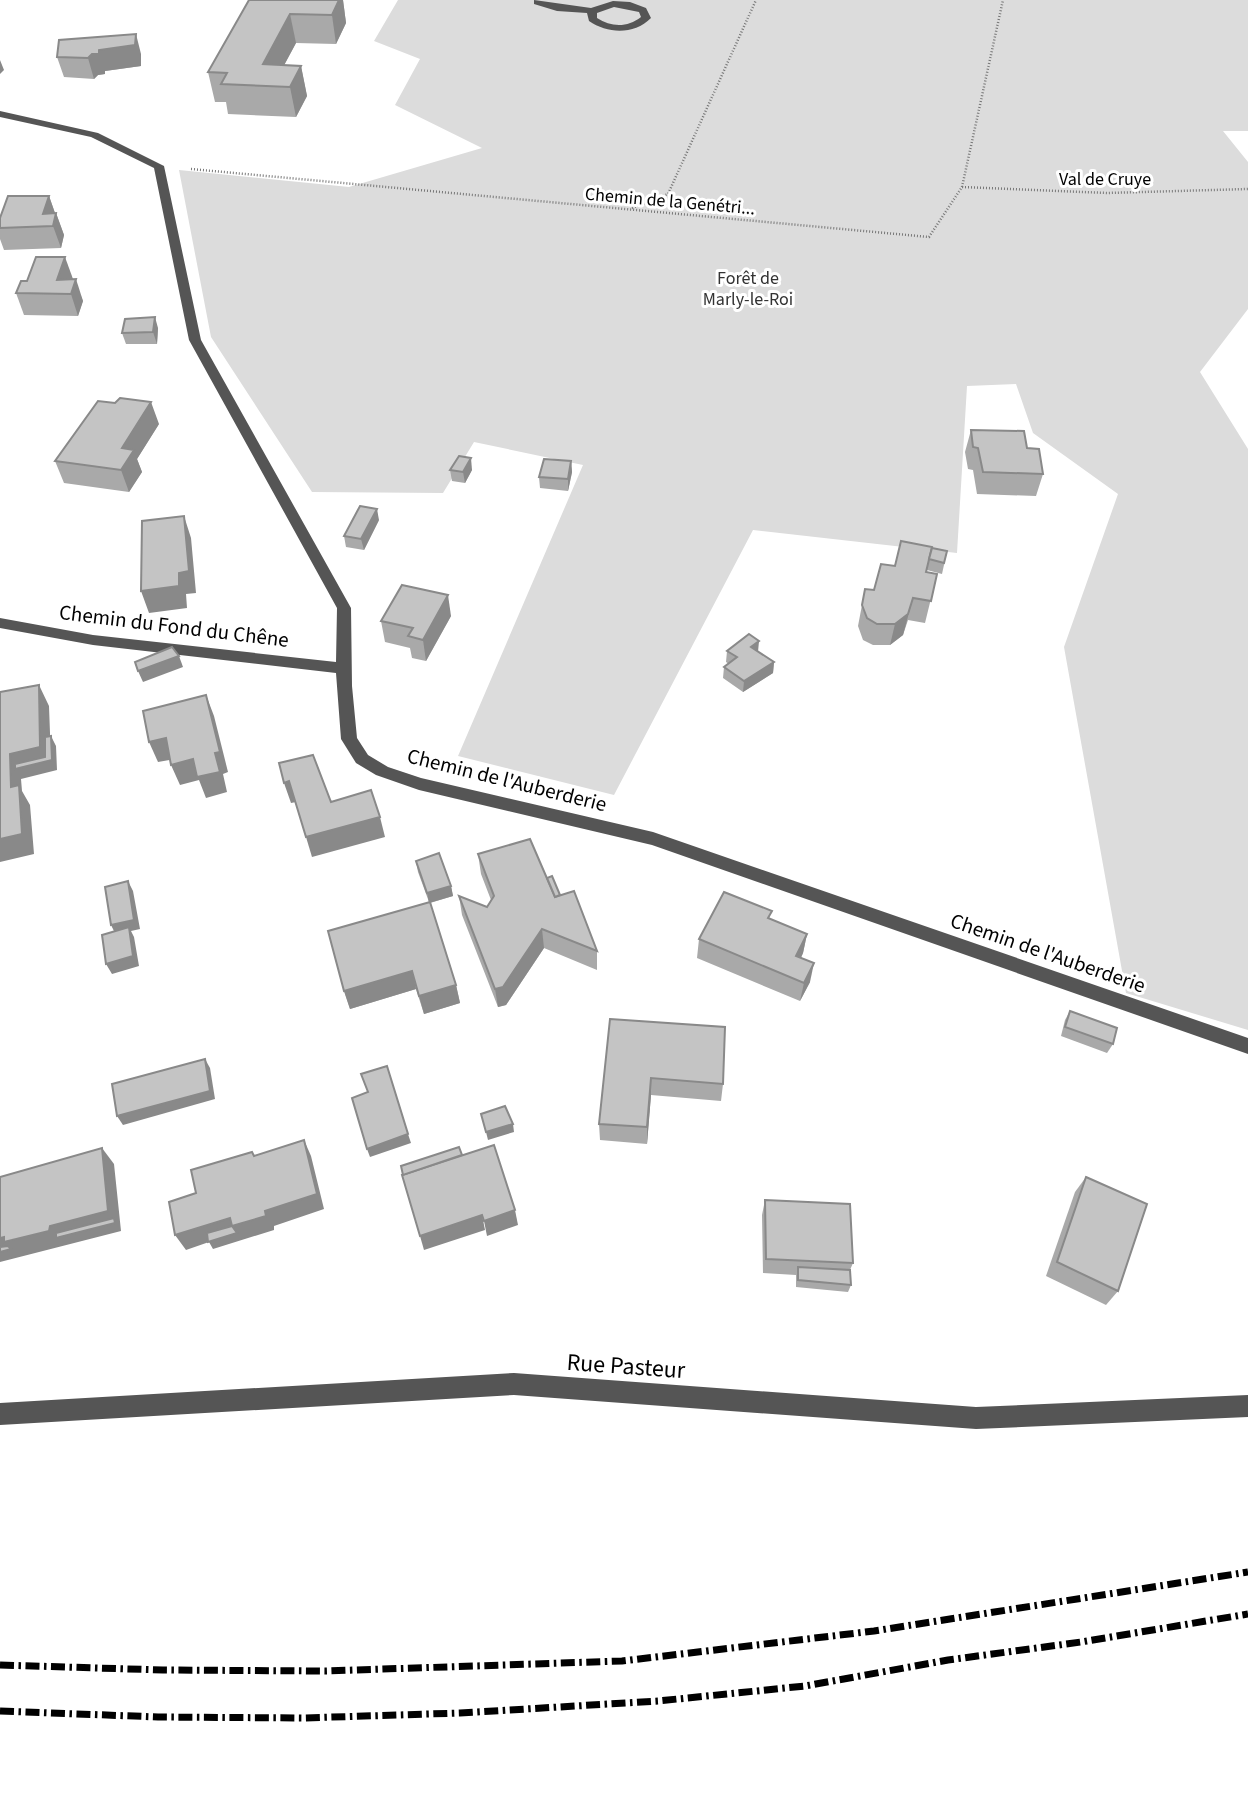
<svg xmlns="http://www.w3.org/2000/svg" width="1248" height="1812" viewBox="0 0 1248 1812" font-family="'Source Sans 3',sans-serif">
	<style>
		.green { fill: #dcdcdc }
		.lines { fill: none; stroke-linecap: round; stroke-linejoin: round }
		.path { stroke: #777; stroke-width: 2.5; stroke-dasharray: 1 2; stroke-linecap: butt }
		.minor { fill: #555; fill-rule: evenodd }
		.rail { stroke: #000; stroke-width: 7; stroke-dasharray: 14 4.5 2.5 4.5; stroke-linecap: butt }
		.wall { fill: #a9a9a9 }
		.shaded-wall { fill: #898989 }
		.building { fill: #c4c4c4; stroke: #898989; stroke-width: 2 }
		.labels { text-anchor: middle; stroke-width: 6; stroke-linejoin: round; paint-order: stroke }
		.far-street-label { font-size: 18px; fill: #000; stroke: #fff }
		.far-park-label { font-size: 18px; fill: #333; stroke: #fff }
		.street-label { font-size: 21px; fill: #000; stroke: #fff }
		.near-street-label { font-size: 24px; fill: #000; stroke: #fff }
	</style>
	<rect width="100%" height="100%" fill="#fff"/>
	<polygon class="green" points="398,0 1248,0 1248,131 1223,131 1248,162 1248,309 1200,372 1248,449 1248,1030 1126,993 1064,647 1118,494 1033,433 1016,384 967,386 957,553 753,530 614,795 458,756 583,465 474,442 443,493 312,492 211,337 179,170 349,187 482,148 395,105 420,59 374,41"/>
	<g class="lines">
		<g class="path">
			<polyline points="191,169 929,237 962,187 1003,0"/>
			<polyline points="962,187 1107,193 1248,189"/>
			<polyline points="632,208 668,194 756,0"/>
		</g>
		<g class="minor">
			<path d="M534,0L591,8L613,1L630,2L646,8L651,18C634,35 608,34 589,21L587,13L557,11L534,4ZM614,7L639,12L641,17C627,28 611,27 597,18V13Z"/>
			<polygon points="0,111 98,133 164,166 201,340 351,608 352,686 357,738 368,755 388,767 421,778 653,832 1248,1038 1248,1054 652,845 419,790 376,775 356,763 341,739 336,673 93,645 0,628 0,618 93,635 336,662 337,608 189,340 154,168 91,137 0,117"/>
			<polygon points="514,1373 976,1407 1248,1395 1248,1417 976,1429 514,1395 0,1425 0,1403"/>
		</g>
		<g class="rail">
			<polyline points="0,1665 163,1670 326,1671 622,1661 874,1631 1248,1572"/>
			<polyline points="0,1711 158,1717 304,1718 460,1713 658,1701 805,1686 948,1660 1081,1642 1248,1614"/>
		</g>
	</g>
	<g class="wall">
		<polygon points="249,0 343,0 346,23 336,44 296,43 284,65 301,66 307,96 296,117 228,114 226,102 215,102 208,72"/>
		<polygon points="141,54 141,66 105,71 105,74 98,75 94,79 64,77 57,57"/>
		<polygon points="49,196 55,213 56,213 64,235 61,248 4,250 0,239 0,218"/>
		<polygon points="73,279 83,301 78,316 24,315 16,293"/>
		<polygon points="158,328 157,344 126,344 122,333"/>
		<polygon points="159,424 137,459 142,472 129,492 64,483 55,461"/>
		<polygon points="971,430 1027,448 1043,474 1036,496 977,494 973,470 968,469 965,452"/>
		<polygon points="571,461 572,472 568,491 540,488 539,477"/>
		<polygon points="450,470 472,470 465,483 452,481"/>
		<polygon points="379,520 364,550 346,547 344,536"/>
		<polygon points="932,548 947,551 942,574 927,570 926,572 937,574 925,623 908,620 903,635 890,645 873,645 863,640 858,626 862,605 895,566"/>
		<polygon points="451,616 426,661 412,658 410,648 385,642 381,621"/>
		<polygon points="727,651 758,651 774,662 773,673 743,692 723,678 724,667 729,664 726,662"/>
		<polygon points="478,854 547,878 560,895 597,951 597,970 544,948 506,1005 498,1007 462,915 459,896 487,907 491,900 481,874"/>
		<polygon points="416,861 451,886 453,896 430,903 456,985 460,1003 424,1014 416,989 350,1009 344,991 429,902 418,872"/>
		<polygon points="771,919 807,934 803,953 801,958 810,982 800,1001 697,958 699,939"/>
		<polygon points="1070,1011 1113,1044 1107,1053 1061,1036 1065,1020"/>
		<polygon points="610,1019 723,1084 721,1101 651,1095 647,1144 600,1140 599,1124"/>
		<polygon points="1086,1177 1118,1291 1106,1305 1046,1276 1075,1192"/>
		<polygon points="765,1200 853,1263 850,1270 851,1285 848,1292 796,1287 796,1275 763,1273 762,1215"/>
	</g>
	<g class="shaded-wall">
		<polygon points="339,0 343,0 346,23 336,44 332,15"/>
		<polygon points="290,14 296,43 273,86 263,64"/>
		<polygon points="136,34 141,54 141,66 105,71 105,74 98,75 94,79 88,58 92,54 99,50"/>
		<polygon points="0,60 4,70 0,74"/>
		<polygon points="301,66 307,96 296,117 290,87"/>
		<polygon points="49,196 56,216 56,213 64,235 61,248 53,226 43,214"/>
		<polygon points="65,257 73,279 57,280"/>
		<polygon points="76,279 83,301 78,316 71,294"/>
		<polygon points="155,317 158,328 157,344 153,332"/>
		<polygon points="151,402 159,424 137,459 142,472 129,492 121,470 122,448"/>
		<polygon points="471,458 472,470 465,483 463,472"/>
		<polygon points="571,461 572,472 568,491 568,479"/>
		<polygon points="377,509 379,520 364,550 361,539"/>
		<polygon points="184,516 191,538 196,593 186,594 187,608 149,613 141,591 179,573"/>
		<polygon points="448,595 451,616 426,661 423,640"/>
		<polygon points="913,598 903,635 890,645 895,624"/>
		<polygon points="759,641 758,652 751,647"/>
		<polygon points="179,656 183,667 143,682 138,671"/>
		<polygon points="774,662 773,673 743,692 744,681"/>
		<polygon points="39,685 49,706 51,760 51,736 56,746 57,770 21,779 22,791 30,805 34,854 0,862 0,839 11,787 10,754"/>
		<polygon points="206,695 214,716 228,772 223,774 227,792 206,798 199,780 180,785 171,765 215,753"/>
		<polygon points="166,738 175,759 158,762 149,742"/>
		<polygon points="289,781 296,802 291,803 284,783"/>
		<polygon points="380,817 385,837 312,857 306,837"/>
		<polygon points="128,881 133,891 140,929 131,931 134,937 139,966 112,974 106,964 116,935 111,925"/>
		<polygon points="451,886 453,896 429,903 427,893"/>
		<polygon points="542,929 544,948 506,1005 498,1007 495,989"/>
		<polygon points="807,934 803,953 793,974 796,956"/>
		<polygon points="814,963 810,982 800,1001 804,983"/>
		<polygon points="412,971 416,989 350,1009 344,991"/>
		<polygon points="456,985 460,1003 424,1014 419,996"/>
		<polygon points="205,1059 210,1068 215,1099 123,1125 117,1116"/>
		<polygon points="651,1078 651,1095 647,1144 647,1127"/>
		<polygon points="513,1124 514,1132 488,1140 486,1132"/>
		<polygon points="408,1134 411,1143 370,1157 367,1149"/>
		<polygon points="304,1140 311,1156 324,1209 274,1226 274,1230 213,1249 209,1242 186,1250 175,1235 230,1218 265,1211"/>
		<polygon points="102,1148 114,1164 121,1231 0,1262 0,1238 50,1226"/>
		<polygon points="515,1210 518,1225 487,1236 484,1221"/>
		<polygon points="482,1215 485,1230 424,1250 420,1236"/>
	</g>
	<g class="building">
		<polygon points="249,0 339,0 332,15 290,14 263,64 301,66 290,87 221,84 227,73 208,72"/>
		<polygon points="136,34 135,45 99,50 99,54 92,54 88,58 57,57 59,40"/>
		<polygon points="8,196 49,196 43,214 56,213 53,226 0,228 0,218"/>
		<polygon points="36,257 65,257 57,280 76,279 71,294 16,293 21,281 27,281"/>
		<polygon points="155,317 153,332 122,333 125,319"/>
		<polygon points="120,398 151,402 122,448 134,450 121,470 55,461 98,401 115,403"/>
		<polygon points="971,430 1024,431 1027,448 1039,449 1043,474 983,472 978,448 973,447"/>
		<polygon points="459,456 471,458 463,472 450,470"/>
		<polygon points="544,459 571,461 568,479 539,477"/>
		<polygon points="360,506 377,509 361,539 344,536"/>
		<polygon points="184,516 189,571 179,573 179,586 141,591 142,521"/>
		<polygon points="901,541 932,547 926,572 937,574 931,601 913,598 908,614 895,624 877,624 867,618 862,605 865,589 874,590 881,564 895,566"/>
		<polygon points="932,548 947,551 944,563 929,559"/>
		<polygon points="402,585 448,595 423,640 408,636 413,628 381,621"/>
		<polygon points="749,634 759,641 751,647 774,662 744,681 724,667 737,657 727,651"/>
		<polygon points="172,647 179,656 138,671 135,662"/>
		<polygon points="39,685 40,747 10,754 11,787 19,785 22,834 0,839 0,692"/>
		<polygon points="206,695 220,752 215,753 220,772 197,777 193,759 171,765 166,738 149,742 143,711"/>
		<polygon points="51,736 52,760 15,769 15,764 45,757 45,737"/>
		<polygon points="313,755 331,802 371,790 380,817 306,837 289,781 284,783 279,763"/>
		<polygon points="530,839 555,897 574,891 597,951 542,929 503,987 495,989 459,896 487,907 494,896 478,854"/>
		<polygon points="439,853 451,886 427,893 416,861"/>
		<polygon points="552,876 560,895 555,897 547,878"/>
		<polygon points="128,881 134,920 111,925 105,887"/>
		<polygon points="724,892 772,911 768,918 807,934 796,956 814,963 804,983 699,939"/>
		<polygon points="430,902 456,985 419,996 412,971 344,991 328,931"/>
		<polygon points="129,927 133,956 106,964 102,935"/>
		<polygon points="1070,1011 1117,1028 1113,1044 1065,1027"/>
		<polygon points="610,1019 725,1027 723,1084 651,1078 647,1127 599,1124"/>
		<polygon points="205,1059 210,1091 117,1116 112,1084"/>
		<polygon points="387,1066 408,1134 367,1149 352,1098 368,1092 361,1074"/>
		<polygon points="505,1106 513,1124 486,1132 481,1114"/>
		<polygon points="304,1140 317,1194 265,1211 266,1216 232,1226 230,1218 175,1235 169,1202 196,1193 191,1170 252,1152 254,1156"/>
		<polygon points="494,1145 515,1210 484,1221 482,1215 420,1236 402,1175"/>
		<polygon points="459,1147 462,1155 403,1175 401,1166"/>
		<polygon points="102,1148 108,1211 50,1226 49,1231 4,1242 4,1237 0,1238 0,1177"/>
		<polygon points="1086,1177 1147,1204 1118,1291 1057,1262"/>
		<polygon points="765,1200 850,1204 853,1263 766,1259"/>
		<polygon points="114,1218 115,1223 56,1238 56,1233"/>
		<polygon points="232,1226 237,1233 208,1242 207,1233"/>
		<polygon points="8,1246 11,1249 0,1252 0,1247"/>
		<polygon points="798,1267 850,1270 851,1285 798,1280"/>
	</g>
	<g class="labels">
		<g class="far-street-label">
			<text x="1105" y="185">Val de Cruye</text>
			<text transform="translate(670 201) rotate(5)" y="6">Chemin de la Genétri...</text>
		</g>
		<g class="far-park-label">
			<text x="748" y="284">Forêt de<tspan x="748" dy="21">Marly-le-Roi</tspan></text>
		</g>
		<g class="street-label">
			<text transform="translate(174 626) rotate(7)" y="7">Chemin du Fond du Chêne</text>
			<text transform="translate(507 780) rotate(14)" y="7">Chemin de l'Auberderie</text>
			<text transform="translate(1048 953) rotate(19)" y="7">Chemin de l'Auberderie</text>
		</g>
		<g class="near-street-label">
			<text transform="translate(626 1366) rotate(4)" y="8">Rue Pasteur</text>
		</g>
	</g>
</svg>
